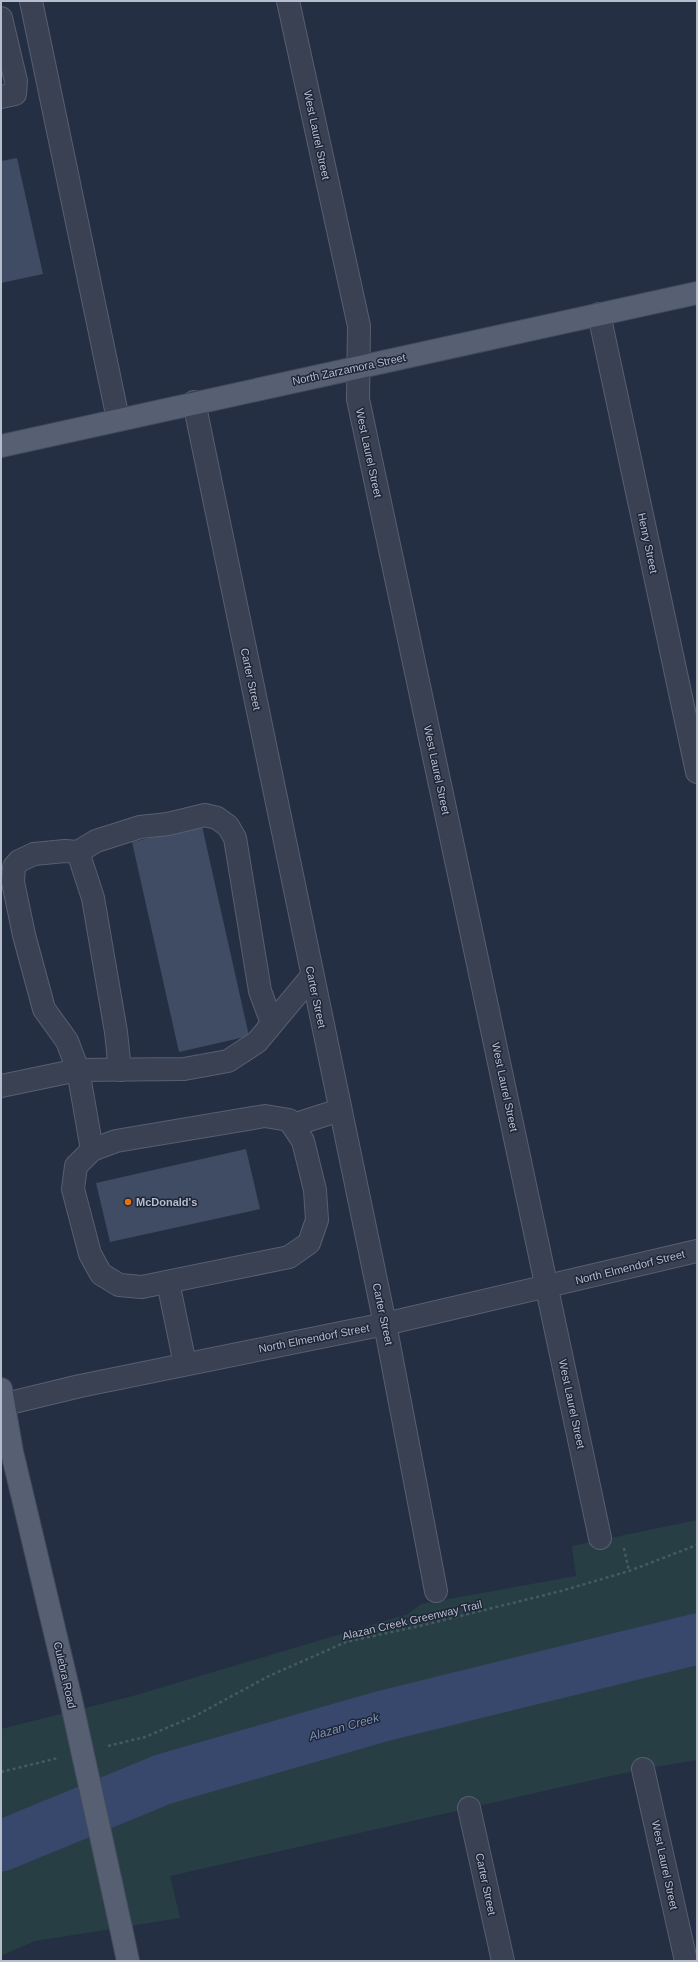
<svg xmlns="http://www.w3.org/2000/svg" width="698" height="1962" viewBox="0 0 698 1962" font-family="Arial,sans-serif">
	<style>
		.green { fill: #273e44 }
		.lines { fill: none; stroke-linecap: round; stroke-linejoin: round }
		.river { stroke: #37486c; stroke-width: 51 }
		.building { fill: #404b64 }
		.minor-casing { stroke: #575f70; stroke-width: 24 }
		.major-casing { stroke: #434a5c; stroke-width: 24 }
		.path { stroke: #455b61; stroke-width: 2.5; stroke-dasharray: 3 3; stroke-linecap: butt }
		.minor { stroke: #394153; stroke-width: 22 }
		.major { stroke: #576073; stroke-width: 22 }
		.major-bridge-casing { stroke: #434a5c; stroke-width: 24; stroke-linecap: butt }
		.major-bridge { stroke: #576073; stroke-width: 22 }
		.food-dot { fill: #e8710a; stroke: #1e2638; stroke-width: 1.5 }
		.labels { text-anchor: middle; stroke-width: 3; stroke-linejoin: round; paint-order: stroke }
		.street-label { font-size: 11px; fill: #b6bdcd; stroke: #1e2638 }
		.poi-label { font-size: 11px; font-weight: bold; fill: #b6bdcd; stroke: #1e2638; text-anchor: start }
		.water-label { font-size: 12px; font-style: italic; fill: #7c8fb6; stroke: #1e2638 }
	</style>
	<rect width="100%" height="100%" fill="#252f44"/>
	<polygon class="green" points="697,1520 697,1760 643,1769 557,1788 170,1876 180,1918 35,1941 1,1956 1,1729 133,1696 408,1614 421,1604 576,1576 572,1546"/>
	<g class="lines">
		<polyline class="river" points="1,1846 164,1779 383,1716 697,1639"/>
	</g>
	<g class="building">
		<polygon points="17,158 43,274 1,283 1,161"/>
		<polygon points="202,826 249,1036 179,1052 132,842"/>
		<polygon points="246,1149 260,1209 110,1242 96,1183"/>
	</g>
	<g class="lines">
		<g class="minor-casing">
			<g id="minor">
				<polyline points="31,1 118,419"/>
				<polyline points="288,1 359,326 358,399 600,1538"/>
				<polyline points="1,18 16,81 15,94 1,97"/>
				<polyline points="599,314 697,772"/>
				<polyline points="194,402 385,1324 436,1591"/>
				<polyline points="78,852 96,841 140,827 168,824 205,815 217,818 228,826 235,838 260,991 272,1023"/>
				<polyline points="1,1086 78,1070 184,1069 228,1061 257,1042 312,976"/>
				<polygon points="265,1116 289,1120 303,1141 315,1190 317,1220 309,1243 289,1257 142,1287 119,1285 101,1274 90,1254 73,1189 76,1166 92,1150 116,1141"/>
				<polyline points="293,1125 340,1110"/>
				<polyline points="92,1150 78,1070 67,1041 44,1009 24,935 13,882 14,867 19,861 34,854 65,851 78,852 93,898 116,1032 120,1070"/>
				<polyline points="168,1282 185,1364"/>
				<polyline points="1,1405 80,1386 385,1324 697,1251"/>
				<polyline points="643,1769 686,1961"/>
				<polyline points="469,1808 503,1961"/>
			</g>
		</g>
		<g class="major-casing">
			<g id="major">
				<polyline points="1,446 697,293"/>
				<polyline points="1,1389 12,1452 71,1700"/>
				<polyline points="121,1928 128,1961"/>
			</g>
		</g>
		<g class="path">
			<polyline points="624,1548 629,1571"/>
			<polyline points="108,1746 145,1737 195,1716 269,1676 346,1642 424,1625 561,1591 629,1571 697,1545"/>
			<polyline points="1,1772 58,1758"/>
		</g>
		<use href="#minor" class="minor"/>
		<use href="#major" class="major"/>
		<g class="major-bridge-casing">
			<polyline id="major-bridge" points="71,1700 121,1928"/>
		</g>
		<use href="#major-bridge" class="major-bridge"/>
	</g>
	<circle class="food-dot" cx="128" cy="1202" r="4"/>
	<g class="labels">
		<g class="street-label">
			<text transform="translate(317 135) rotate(78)" y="4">West Laurel Street</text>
			<text transform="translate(349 369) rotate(-12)" y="4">North Zarzamora Street</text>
			<text transform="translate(369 453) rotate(78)" y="4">West Laurel Street</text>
			<text transform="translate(648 543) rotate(78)" y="4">Henry Street</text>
			<text transform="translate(251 679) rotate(78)" y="4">Carter Street</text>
			<text transform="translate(437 770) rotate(78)" y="4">West Laurel Street</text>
			<text transform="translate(316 997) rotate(78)" y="4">Carter Street</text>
			<text transform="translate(505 1087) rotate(78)" y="4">West Laurel Street</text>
			<text transform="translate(630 1267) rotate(-14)" y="4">North Elmendorf Street</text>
			<text transform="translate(383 1314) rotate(78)" y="4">Carter Street</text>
			<text transform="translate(314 1338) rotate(-11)" y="4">North Elmendorf Street</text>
			<text transform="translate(572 1404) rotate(78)" y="4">West Laurel Street</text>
			<text transform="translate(412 1620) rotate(-13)" y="4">Alazan Creek Greenway Trail</text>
			<text transform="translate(65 1675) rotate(77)" y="4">Culebra Road</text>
			<text transform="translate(665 1865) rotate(78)" y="4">West Laurel Street</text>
			<text transform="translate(486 1884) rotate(78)" y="4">Carter Street</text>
		</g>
		<g class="poi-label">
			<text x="136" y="1206">McDonald's</text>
		</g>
		<g class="water-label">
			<text transform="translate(344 1727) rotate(-16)" y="4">Alazan Creek</text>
		</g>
	</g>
	<rect width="698" height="1962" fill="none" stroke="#b6bdcd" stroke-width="4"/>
</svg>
